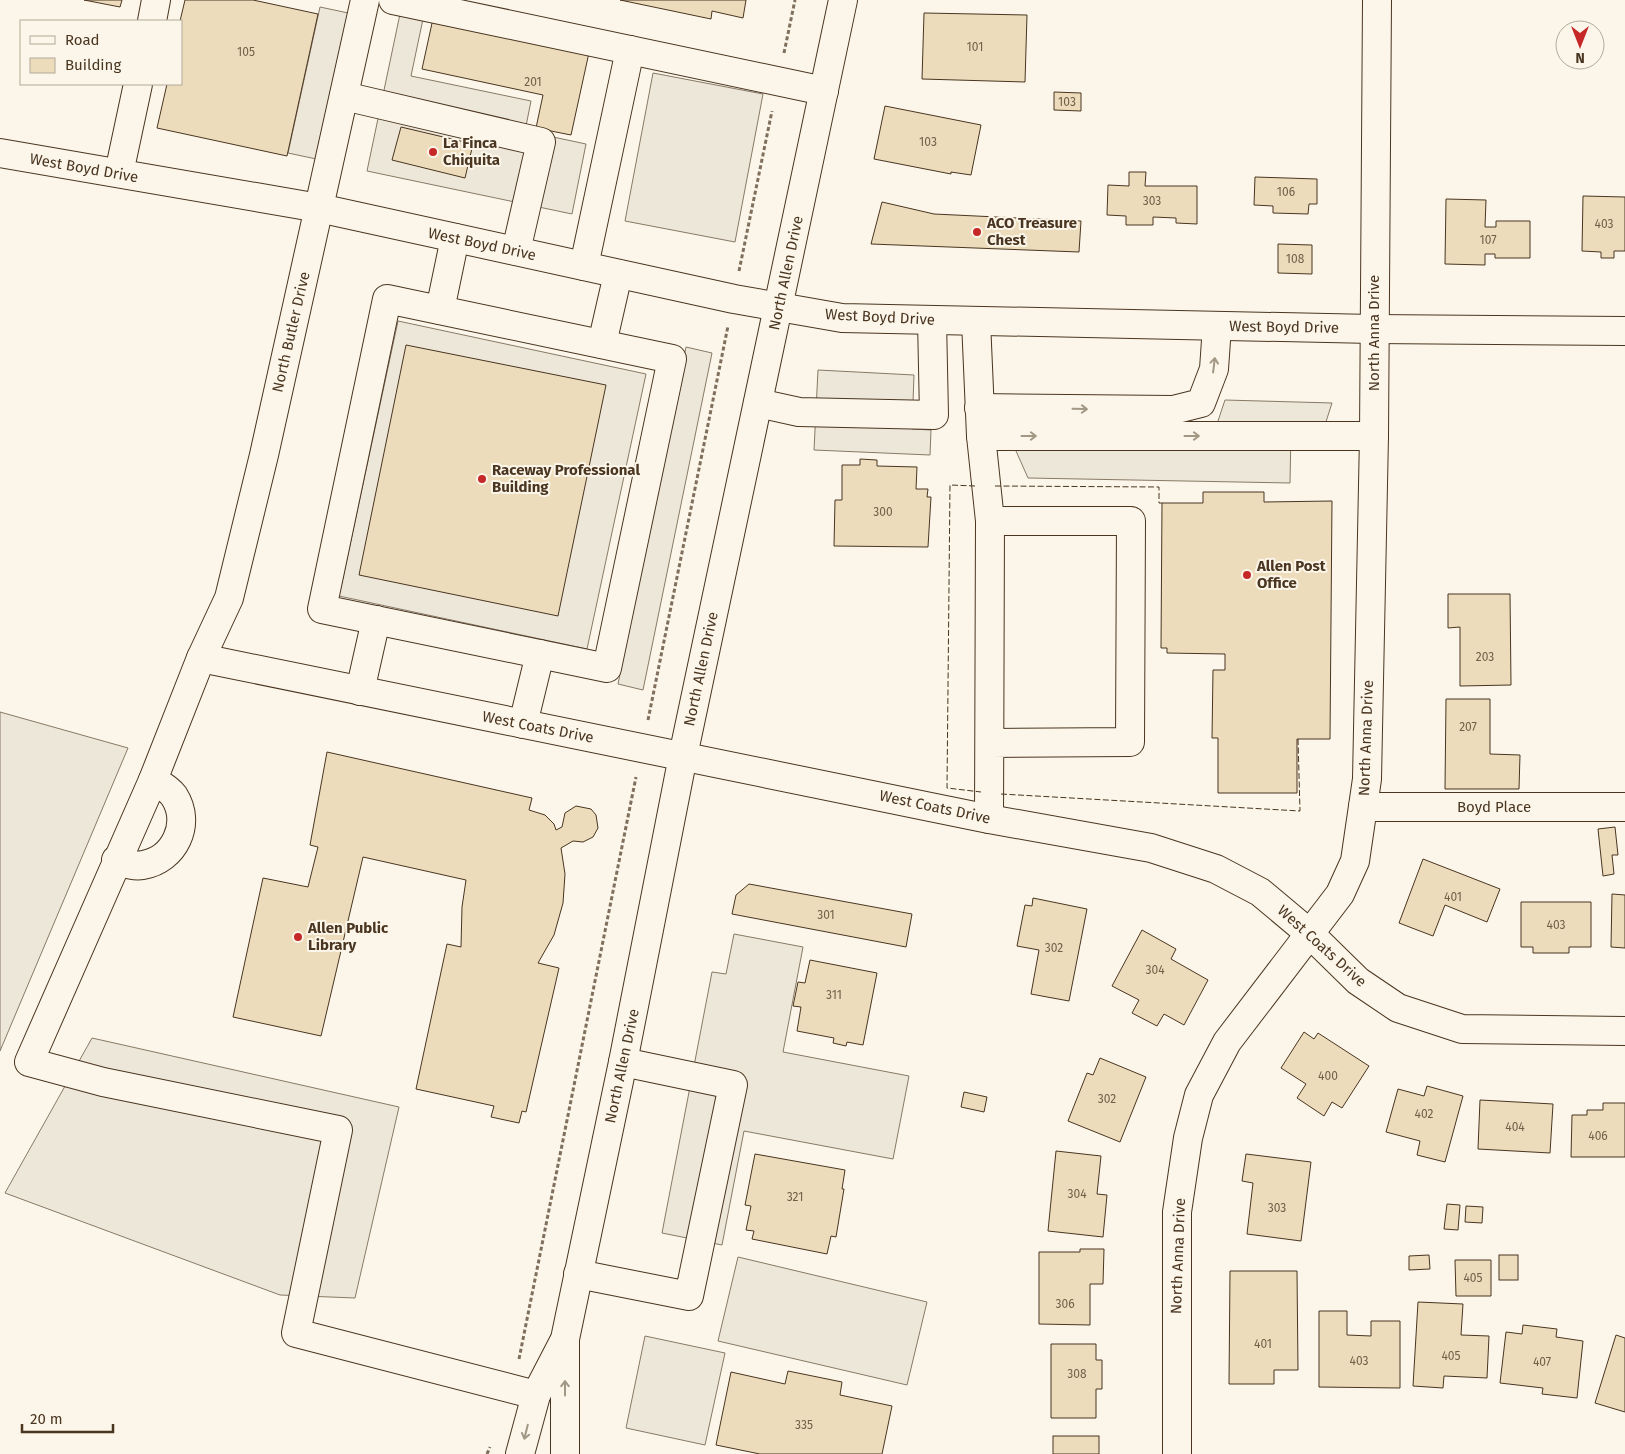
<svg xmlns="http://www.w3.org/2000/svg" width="1625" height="1454" viewBox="0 0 1625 1454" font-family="'Fira Sans',sans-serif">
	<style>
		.parking { fill: #ede7d9; stroke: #887966 }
		.building { fill: #ecdcbc; stroke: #4a3520 }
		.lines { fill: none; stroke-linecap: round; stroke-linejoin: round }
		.minor-casing { stroke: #4a3520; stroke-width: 30 }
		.path { stroke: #7f6f5c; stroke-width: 3; stroke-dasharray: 4 2.5; stroke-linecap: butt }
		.minor { stroke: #fbf6e9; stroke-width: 28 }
		.fence { stroke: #4a3520; stroke-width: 1; stroke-dasharray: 6 2.5; stroke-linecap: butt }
		.oneway { stroke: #a29684 }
		.poi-dot { fill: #c62828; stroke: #fbf6e9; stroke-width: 2 }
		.labels { text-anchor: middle; stroke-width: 4; stroke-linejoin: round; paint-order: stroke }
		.number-label { font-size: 12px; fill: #725f47 }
		.poi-label { font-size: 15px; font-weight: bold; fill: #4a3520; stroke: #fbf6e9; text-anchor: start }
		.street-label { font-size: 15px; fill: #4a3520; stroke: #fbf6e9 }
	</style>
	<rect width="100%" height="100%" fill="#fbf6e9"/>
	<g class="parking">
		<polygon points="320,7 353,14 321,160 288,153"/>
		<polygon points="400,14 423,19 411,76 531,101 525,131 586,144 572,214 367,171"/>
		<polygon points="653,73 763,94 735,242 625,221"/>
		<polygon points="398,321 646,374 587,649 339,596"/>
		<polygon points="686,347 712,353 643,690 618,684"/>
		<polygon points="818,370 914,375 912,429 931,430 930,455 814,450"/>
		<polygon points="1225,400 1332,403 1323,431 1291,431 1290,483 1028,478 1004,424 1216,427"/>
		<polygon points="0,712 128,748 0,1051"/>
		<polygon points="734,934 803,947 783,1052 909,1076 893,1159 744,1131 722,1245 662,1233 712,972 726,974"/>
		<polygon points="92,1038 399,1107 355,1298 280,1295 5,1193"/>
		<polygon points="738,1257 927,1302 907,1385 718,1341"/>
		<polygon points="645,1336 725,1353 705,1445 626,1428"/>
	</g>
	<g class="building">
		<polygon points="84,0 122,0 120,7"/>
		<polygon points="185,0 253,0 318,14 287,156 157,128 167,84 181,84 180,21"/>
		<polygon points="620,0 746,0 743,18 712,11 711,19"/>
		<polygon points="924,13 1027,15 1025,82 922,79"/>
		<polygon points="434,14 590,48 571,135 536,128 543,95 422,69"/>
		<polygon points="1054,92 1081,93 1081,111 1054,110"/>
		<polygon points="885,106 981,125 971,175 951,172 951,174 874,159"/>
		<polygon points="401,127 473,144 465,178 392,160"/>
		<polygon points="1129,172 1146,172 1145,186 1197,186 1197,224 1176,223 1176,218 1153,217 1153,225 1126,225 1126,216 1107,215 1108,185 1129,186"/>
		<polygon points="1255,177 1317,179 1317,204 1309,204 1308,214 1273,213 1273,206 1254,205"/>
		<polygon points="1583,196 1625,197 1625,251 1614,251 1614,258 1601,258 1601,252 1582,251"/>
		<polygon points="1446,199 1486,200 1485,227 1496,227 1496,221 1530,221 1530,258 1495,258 1495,254 1485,254 1485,265 1445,264"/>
		<polygon points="882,202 934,214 1081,221 1079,252 871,244"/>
		<polygon points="1278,244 1312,245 1312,274 1278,273"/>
		<polygon points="406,345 606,385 558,616 359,575"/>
		<polygon points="860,459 877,460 877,466 917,467 916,489 928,489 927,497 931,497 928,547 834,546 835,500 842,500 842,465 860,465"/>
		<polygon points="1203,492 1264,492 1264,502 1332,501 1330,739 1297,739 1297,793 1218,793 1218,738 1212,738 1213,670 1225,670 1225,654 1167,653 1167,648 1161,648 1162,503 1203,503"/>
		<polygon points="1448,594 1510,594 1511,685 1460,686 1460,627 1448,628"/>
		<polygon points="1446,699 1490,699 1490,754 1520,755 1519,789 1445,789"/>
		<polygon points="327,752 532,798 529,810 545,815 554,824 556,830 562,827 565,813 576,806 591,809 596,815 598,828 593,837 583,842 573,841 561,848 565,874 563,903 554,935 538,963 559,968 526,1112 522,1111 519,1123 491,1117 494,1106 416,1089 447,944 461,947 462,907 466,880 363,857 321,1036 233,1017 263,878 308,887 318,847 310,845"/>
		<polygon points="1615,827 1618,855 1612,855 1614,874 1603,876 1598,829"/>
		<polygon points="1423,859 1500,889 1487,922 1445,905 1433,936 1399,923"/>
		<polygon points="749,884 912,914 906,947 732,914 736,895"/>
		<polygon points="1612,894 1625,895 1625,948 1611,947"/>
		<polygon points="1033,898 1087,909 1069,1001 1031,994 1039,950 1017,946 1025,905 1032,906"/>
		<polygon points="1521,902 1591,902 1591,947 1569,947 1569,953 1533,953 1533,947 1521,947"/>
		<polygon points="1142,930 1176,949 1171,959 1208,980 1184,1025 1164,1014 1157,1026 1132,1013 1139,1000 1112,986"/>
		<polygon points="810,960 877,973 863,1045 847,1042 846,1046 833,1043 834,1038 797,1031 801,1007 793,1006 798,982 805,983"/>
		<polygon points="1304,1032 1314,1039 1318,1033 1369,1066 1342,1108 1332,1102 1324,1116 1297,1098 1306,1084 1281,1068"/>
		<polygon points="1100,1058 1146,1077 1120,1142 1068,1121 1087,1073 1093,1075"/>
		<polygon points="1427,1086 1463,1096 1445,1162 1417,1155 1420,1141 1386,1132 1398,1089 1424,1096"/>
		<polygon points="964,1092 987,1097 984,1112 961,1107"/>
		<polygon points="1480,1100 1553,1104 1550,1153 1478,1149"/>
		<polygon points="1603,1103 1625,1103 1625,1157 1571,1157 1572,1115 1587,1115 1587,1110 1603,1110"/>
		<polygon points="1056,1151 1101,1156 1097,1194 1107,1195 1103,1237 1048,1231"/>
		<polygon points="755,1154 845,1170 842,1189 844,1189 836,1237 831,1236 827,1254 752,1239 754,1231 746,1230 751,1206 745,1205"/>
		<polygon points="1246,1154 1311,1162 1301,1241 1247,1234 1253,1183 1242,1181"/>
		<polygon points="1447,1204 1460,1205 1458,1230 1444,1229"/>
		<polygon points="1466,1206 1483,1207 1482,1223 1465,1222"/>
		<polygon points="1080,1249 1104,1249 1103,1284 1090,1284 1090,1325 1039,1324 1039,1252 1080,1252"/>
		<polygon points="1429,1255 1430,1269 1409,1270 1409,1256"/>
		<rect x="1499" y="1255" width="19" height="25"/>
		<polygon points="1455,1260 1491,1260 1491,1296 1456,1296"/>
		<polygon points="1230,1271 1297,1271 1298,1370 1274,1370 1274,1384 1229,1384"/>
		<polygon points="1418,1302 1463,1304 1461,1335 1489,1336 1487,1378 1444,1376 1443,1388 1413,1386"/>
		<polygon points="1319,1311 1347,1311 1347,1335 1371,1336 1371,1321 1400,1321 1400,1388 1319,1387"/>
		<polygon points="1523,1325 1557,1329 1556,1337 1583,1341 1577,1398 1542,1394 1543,1388 1500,1383 1506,1332 1522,1334"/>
		<polygon points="1616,1335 1625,1338 1625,1412 1595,1403"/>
		<polygon points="1051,1344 1096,1344 1096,1360 1102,1360 1102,1389 1096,1389 1096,1418 1051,1418"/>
		<polygon points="788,1371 842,1382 840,1395 892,1406 882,1454 760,1454 716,1445 731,1372 785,1384"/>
		<rect x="1053" y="1436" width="46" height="18"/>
	</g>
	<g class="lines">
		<g class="minor-casing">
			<g id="minor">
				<polyline points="365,0 264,455 229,598 201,658 153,780 29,1062 103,1082 338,1130 296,1333 536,1395"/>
				<polyline points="393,0 824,91"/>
				<polyline points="152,21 156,0"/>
				<polyline points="344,96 541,142 516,251"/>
				<polyline points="0,153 319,208 734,299 842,318 1373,329 1625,331"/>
				<polyline points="119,173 138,84"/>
				<polyline points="584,266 630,50"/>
				<polygon points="387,299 672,359 607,668 322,609"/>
				<polyline points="440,310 455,238"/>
				<polyline points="976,321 981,436 990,521"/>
				<polyline points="602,344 618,274"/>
				<polyline points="758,403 799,412 934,415 932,320"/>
				<polyline points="979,408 1173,410 1201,403 1214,369 1217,326"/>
				<polyline points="981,436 1374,436"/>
				<polyline points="201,658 989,819 1151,848 1216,869 1260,892 1309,933 1358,981 1398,1008 1462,1029 1625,1031"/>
				<polyline points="360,691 376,620"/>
				<polyline points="523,724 540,654"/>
				<polyline points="1363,807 1625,807"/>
				<polyline points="989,819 990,521 1131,521 1130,742 991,743"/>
				<path d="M116,860C125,863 133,867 143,865C174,860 192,824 174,796C169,789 160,784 153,780"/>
				<polyline points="578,1274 689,1296 733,1085 623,1062"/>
				<polyline points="520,1454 536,1395 563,1343"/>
				<polyline points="565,1454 565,1339 623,1062 683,756 843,0"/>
				<polyline points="1177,1454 1177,1212 1188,1138 1199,1095 1227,1042 1340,894 1355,861 1367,779 1374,436 1377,0"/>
			</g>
		</g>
		<g class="path">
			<polyline points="784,53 795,0"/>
			<polyline points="739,271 772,111"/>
			<polyline points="648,720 728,326"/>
			<polyline points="519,1359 636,777"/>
			<polyline points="487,1454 490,1447"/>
		</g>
		<use href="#minor" class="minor"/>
		<g class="fence">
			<polyline points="975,486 950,485 947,788 981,792"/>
			<polyline points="995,486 1159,487 1159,503 1162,503"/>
			<polyline points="1001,794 1300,811 1298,739"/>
		</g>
	</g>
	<defs><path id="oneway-shaft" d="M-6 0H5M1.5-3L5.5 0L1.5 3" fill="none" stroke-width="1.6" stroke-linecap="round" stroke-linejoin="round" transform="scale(1.25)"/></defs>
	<g class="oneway">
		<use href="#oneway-shaft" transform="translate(1214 365) rotate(-83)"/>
		<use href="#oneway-shaft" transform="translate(1080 409) rotate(1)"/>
		<use href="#oneway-shaft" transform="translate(1029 436)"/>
		<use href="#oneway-shaft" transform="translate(1192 436)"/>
		<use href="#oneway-shaft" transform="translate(565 1388) rotate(-90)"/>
		<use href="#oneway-shaft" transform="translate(526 1432) rotate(104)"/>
	</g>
	<g class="poi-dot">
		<circle cx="433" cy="152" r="5"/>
		<circle cx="977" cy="232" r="5"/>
		<circle cx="482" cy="479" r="5"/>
		<circle cx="1247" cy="575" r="5"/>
		<circle cx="298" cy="937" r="5"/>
	</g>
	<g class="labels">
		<g class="number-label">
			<text x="975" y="51">101</text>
			<text x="246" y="56">105</text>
			<text x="533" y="86">201</text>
			<text x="1067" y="106">103</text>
			<text x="928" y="146">103</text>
			<text x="1286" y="196">106</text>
			<text x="1152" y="205">303</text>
			<text x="1604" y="228">403</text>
			<text x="1488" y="244">107</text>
			<text x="1295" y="263">108</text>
			<text x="883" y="516">300</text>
			<text x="1485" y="661">203</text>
			<text x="1468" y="731">207</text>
			<text x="1453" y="901">401</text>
			<text x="826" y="919">301</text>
			<text x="1556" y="929">403</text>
			<text x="1054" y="952">302</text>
			<text x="1155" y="974">304</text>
			<text x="834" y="999">311</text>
			<text x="1328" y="1080">400</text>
			<text x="1107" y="1103">302</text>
			<text x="1424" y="1118">402</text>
			<text x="1515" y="1131">404</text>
			<text x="1598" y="1140">406</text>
			<text x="1077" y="1198">304</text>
			<text x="795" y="1201">321</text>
			<text x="1277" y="1212">303</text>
			<text x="1473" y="1282">405</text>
			<text x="1065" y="1308">306</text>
			<text x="1263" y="1348">401</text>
			<text x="1451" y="1360">405</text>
			<text x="1359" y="1365">403</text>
			<text x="1542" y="1366">407</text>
			<text x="1077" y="1378">308</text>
			<text x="804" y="1429">335</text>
		</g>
		<g class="poi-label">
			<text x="443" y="148">La Finca<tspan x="443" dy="17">Chiquita</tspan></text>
			<text x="987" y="228">ACO Treasure<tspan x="987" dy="17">Chest</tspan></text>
			<text x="492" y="475">Raceway Professional<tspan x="492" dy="17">Building</tspan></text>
			<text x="1257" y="571">Allen Post<tspan x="1257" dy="17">Office</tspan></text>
			<text x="308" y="933">Allen Public<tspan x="308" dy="17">Library</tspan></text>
		</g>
		<g class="street-label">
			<text transform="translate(84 168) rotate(10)" y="5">West Boyd Drive</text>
			<text transform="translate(482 244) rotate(12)" y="5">West Boyd Drive</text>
			<text transform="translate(786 273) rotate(-78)" y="5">North Allen Drive</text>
			<text transform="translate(880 317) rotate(3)" y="5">West Boyd Drive</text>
			<text transform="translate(1284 327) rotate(1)" y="5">West Boyd Drive</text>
			<text transform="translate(291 332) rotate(-77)" y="5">North Butler Drive</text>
			<text transform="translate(1374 333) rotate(-90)" y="5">North Anna Drive</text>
			<text transform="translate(701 669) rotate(-78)" y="5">North Allen Drive</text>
			<text transform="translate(538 727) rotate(11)" y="5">West Coats Drive</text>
			<text transform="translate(1366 738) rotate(-88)" y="5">North Anna Drive</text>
			<text transform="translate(935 807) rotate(12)" y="5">West Coats Drive</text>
			<text x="1494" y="812">Boyd Place</text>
			<text transform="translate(1322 946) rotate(42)" y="5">West Coats Drive</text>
			<text transform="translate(622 1066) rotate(-78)" y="5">North Allen Drive</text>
			<text transform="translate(1178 1256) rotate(-88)" y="5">North Anna Drive</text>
		</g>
	</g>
	<rect x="20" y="20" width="162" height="65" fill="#fbf6e9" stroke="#b4a999"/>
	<rect x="30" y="36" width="25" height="8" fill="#fbf6e9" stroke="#b4a999"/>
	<text x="65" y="45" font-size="15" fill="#4a3520">Road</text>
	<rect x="30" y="58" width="25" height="15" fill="#ecdcbc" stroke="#b4a999"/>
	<text x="65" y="70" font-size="15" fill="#4a3520">Building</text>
	<g transform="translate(1580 45) rotate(180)"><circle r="24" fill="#fbf6e9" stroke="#b4a999"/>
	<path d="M0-4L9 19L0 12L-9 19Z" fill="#c62828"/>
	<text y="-8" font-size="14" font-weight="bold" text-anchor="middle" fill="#4a3520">N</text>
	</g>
	<path d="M22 1424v8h91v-8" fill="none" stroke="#4a3520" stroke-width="2.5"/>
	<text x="30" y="1424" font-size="15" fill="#4a3520" stroke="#fbf6e9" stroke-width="4" paint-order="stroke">20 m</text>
</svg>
